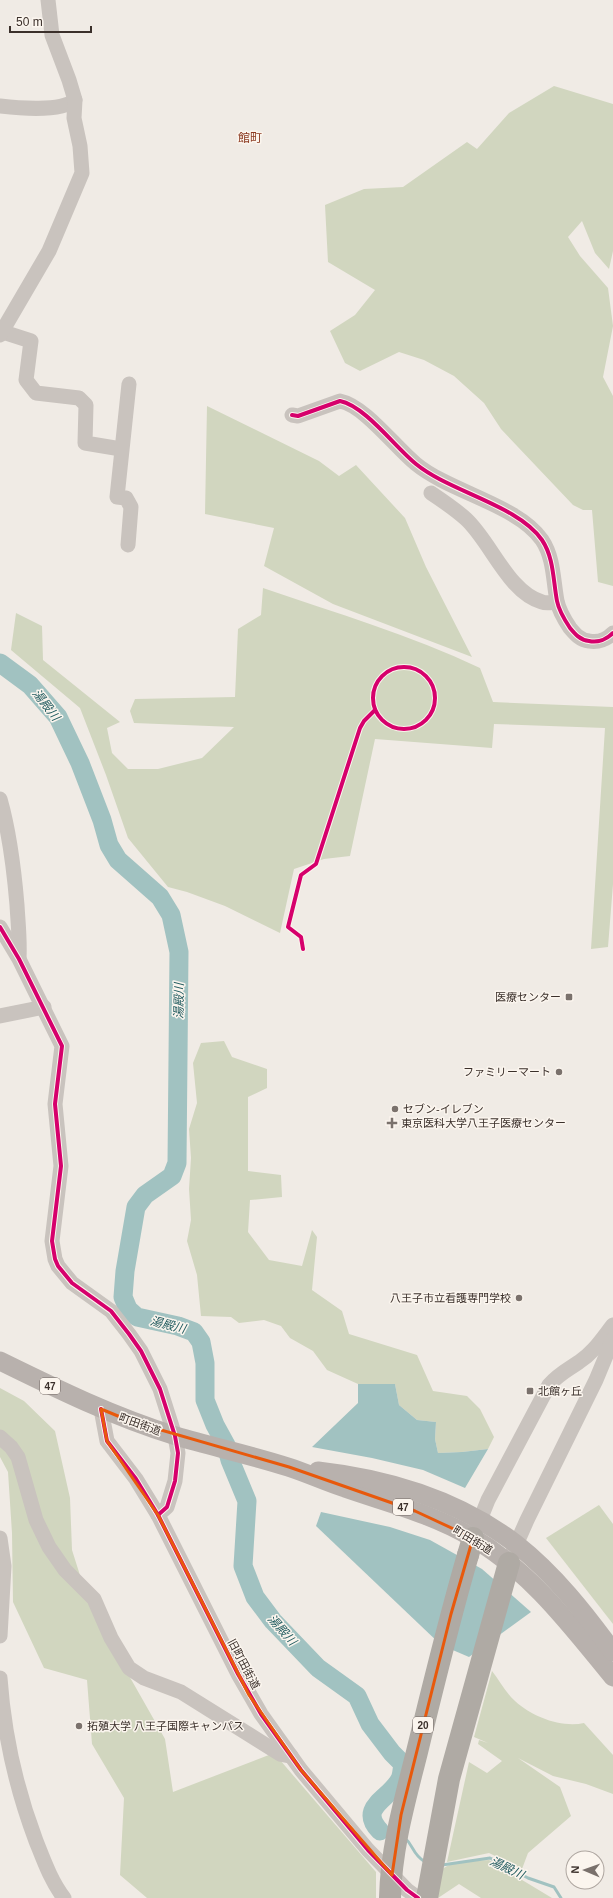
<svg xmlns="http://www.w3.org/2000/svg" width="613" height="1898" viewBox="0 0 613 1898" font-family="Helvetica,'Noto Sans JP',sans-serif">
	<style>
		.green { fill: #d1d6bf }
		.water { fill: #a1c2c1 }
		.lines { fill: none; stroke-linecap: round; stroke-linejoin: round }
		.stream { stroke: #a1c2c1; stroke-width: 3 }
		.river { stroke: #a1c2c1; stroke-width: 19 }
		.minor { stroke: #c9c3be; stroke-width: 15 }
		.major { stroke: #b8b1ad; stroke-width: 19 }
		.highway { stroke: #afaaa4; stroke-width: 22 }
		.highway-bridge { stroke: #afaaa4; stroke-width: 22 }
		.cycleway-casing { stroke: #fbf5ee; stroke-width: 6 }
		.cycleway { stroke: #d6006c; stroke-width: 4 }
		.marked { fill: none; stroke: #e8590c; stroke-width: 3; stroke-linejoin: round }
		.poi-dot { fill: #7a716c; stroke: #fbf5ee; stroke-width: 1.5 }
		.labels { text-anchor: middle; stroke-width: 3; stroke-linejoin: round; paint-order: stroke }
		.shield { fill: #fbf5ee; stroke: #756b66; stroke-width: 1 }
		.shield-label { font-size: 10px; font-weight: bold; fill: #3b302b }
		.poi-label { font-size: 11px; fill: #3b302b; stroke: #fbf5ee; text-anchor: start }
		.street-label { font-size: 11px; fill: #3b302b; stroke: #fbf5ee }
		.neighbourhood-label { font-size: 12px; fill: #8c3b22; stroke: #fbf5ee }
		.water-label { font-size: 12px; font-style: italic; fill: #1f5a5e; stroke: #fbf5ee }
	</style>
	<rect width="100%" height="100%" fill="#f0ebe5"/>
	<g class="green">
		<polygon points="554,86 613,104 613,251 609,269 595,253 582,221 568,237 580,256 608,288 613,326 603,377 613,396 613,586 598,582 592,510 583,510 573,505 501,429 484,403 454,376 424,360 399,352 360,371 345,363 330,331 355,315 375,290 328,262 325,205 364,189 403,187 467,142 477,149 509,113"/>
		<polygon points="207,406 319,461 339,476 356,465 405,518 426,567 472,657 333,604 264,566 274,528 205,514"/>
		<path d="M263,588C336,613 410,635 480,668L493,702L613,707V884L608,947L591,949L605,728L494,724L492,748L375,739L350,856L324,859L294,869L280,933L225,906L187,892L168,887L128,838L106,775L80,708L11,650L16,613L42,626L43,660L120,722L107,728L112,753L128,769H158L202,758L234,727L134,723L130,711L135,699L235,697L238,629L261,615Z"/>
		<polygon points="224,1041 232,1057 267,1069 267,1088 248,1097 248,1171 281,1175 282,1197 250,1200 248,1232 269,1260 302,1266 312,1230 317,1237 312,1290 342,1311 349,1334 417,1355 433,1391 467,1396 480,1409 494,1437 488,1449 462,1452 438,1453 435,1439 436,1422 417,1420 399,1405 395,1384 358,1384 327,1370 313,1351 290,1338 281,1326 264,1320 239,1323 231,1317 201,1316 197,1275 187,1241 191,1220 189,1189 191,1158 189,1129 197,1103 193,1063 201,1043"/>
		<polygon points="0,1388 24,1401 55,1431 70,1498 72,1550 90,1607 165,1739 173,1792 274,1753 376,1872 376,1898 147,1898 120,1875 124,1798 92,1744 87,1680 44,1668 13,1602 12,1533 8,1472 0,1457"/>
		<polygon points="599,1505 613,1524 613,1624 546,1538"/>
		<path d="M492,1671C499,1680 506,1693 515,1701C532,1717 562,1728 584,1723L613,1755V1794L586,1784L553,1776L518,1758L560,1787L571,1816L528,1853L522,1869L489,1853L447,1862L469,1762L487,1773L502,1761L478,1744L479,1740L488,1743L474,1737Z"/>
		<path d="M489,1860L552,1898H481L459,1884L438,1898C438,1892 435,1882 438,1876C444,1859 473,1861 489,1860Z"/>
	</g>
	<g class="water">
		<polygon points="358,1384 395,1384 399,1405 417,1420 436,1422 435,1439 438,1453 462,1452 488,1449 465,1488 423,1470 372,1458 312,1447 358,1403"/>
		<polygon points="321,1512 390,1527 430,1540 482,1569 531,1612 469,1657 441,1645 316,1526"/>
	</g>
	<g class="lines">
		<g class="stream">
			<polyline points="380,1831 390,1834"/>
			<path d="M405,1838C414,1846 412,1854 425,1862"/>
			<polyline points="442,1865 490,1858 528,1878 554,1887 561,1898"/>
		</g>
		<path class="river" d="M0,663L30,685L58,717L80,763L102,820L109,845L118,860L160,897L171,915L179,952L177,1163L172,1176L145,1195L136,1207L125,1271L123,1297L128,1309L137,1317L178,1326L194,1332L201,1342L205,1363V1400L215,1425L226,1445L230,1460L247,1501L243,1566L255,1597L273,1621L318,1668L357,1696L370,1724L392,1753L403,1764C402,1769 402,1775 400,1779C390,1799 357,1807 380,1831"/>
		<g class="minor">
			<path d="M0,106C17,108 62,112 75,100"/>
			<polyline points="0,331 31,341 26,380 36,393 79,398 86,405 85,443 121,449"/>
			<polyline points="0,335 49,251 82,173 80,146 74,118 75,100 69,80 52,35 48,0"/>
			<path d="M292,415L298,416L340,401C365,406 395,447 416,464C450,492 518,505 542,540C554,558 553,580 557,601C559,611 564,619 570,628C575,634 580,640 589,641C598,643 607,639 613,633"/>
			<path d="M431,493C443,501 455,509 466,519C491,542 508,592 542,602C547,604 552,602 557,602"/>
			<polyline points="128,545 131,507 126,498 117,497 129,384"/>
			<path d="M0,799C10,834 14,869 17,905C18,923 20,940 19,958"/>
			<polyline points="0,927 19,959 62,1046 55,1104 61,1166 52,1241 55,1259 58,1266 72,1283 111,1311 129,1334 141,1351 160,1389 175,1436 178,1453 175,1481 167,1507 158,1515"/>
			<polyline points="0,1016 44,1007"/>
			<polyline points="101,1409 107,1441 136,1479 158,1515 238,1674 261,1714 301,1770 368,1850 407,1890 418,1898"/>
			<polyline points="0,1437 11,1447 18,1457 36,1520 49,1547 65,1570 94,1599 111,1638 129,1668 144,1678 181,1692 280,1754 291,1756"/>
			<path d="M476,1530L488,1500L549,1385C560,1373 566,1371 579,1362C593,1353 602,1339 613,1325"/>
			<polyline points="0,1538 4,1566 0,1636"/>
			<polyline points="512,1554 527,1520 596,1380 613,1339"/>
			<path d="M0,1678C4,1735 16,1788 36,1841C44,1861 51,1881 64,1898"/>
		</g>
		<g class="major">
			<path d="M0,1361C57,1389 114,1417 176,1436C213,1447 251,1455 288,1467C307,1473 326,1482 345,1488C388,1503 433,1514 473,1538C531,1572 571,1626 613,1677"/>
			<path d="M318,1471C389,1479 458,1500 516,1544C554,1574 585,1613 613,1652"/>
		</g>
		<g class="highway">
			<polyline points="468,1555 473,1538"/>
			<polyline points="427,1898 449,1779 509,1563"/>
		</g>
		<path class="highway-bridge" d="M390,1898C391,1848 405,1800 417,1752C433,1686 449,1620 468,1555"/>
		<g class="cycleway-casing">
			<g id="cycleway">
				<path d="M292,415L298,416L340,401C365,406 395,447 416,464C450,492 518,505 542,540C554,558 553,580 557,601C559,611 564,619 570,628C575,634 580,640 589,641C598,643 607,639 613,633"/>
				<circle cx="404" cy="698" r="31"/>
				<polyline points="0,927 19,959 62,1046 55,1104 61,1166 52,1241 55,1259 58,1266 72,1283 111,1311 129,1334 141,1351 160,1389 175,1436 178,1453 175,1481 167,1507 158,1515"/>
				<polyline points="303,949 301,937 288,927 301,875 316,864 360,728 364,721 375,710"/>
				<polyline points="101,1409 107,1441 136,1479 158,1515 238,1674 261,1714 301,1770 368,1850 407,1890 418,1898"/>
			</g>
		</g>
		<use href="#cycleway" class="cycleway"/>
	</g>
	<path class="marked" d="M101,1409L130,1421L289,1467L415,1511L473,1538L451,1614L401,1815L392,1875L301,1770L249,1695L158,1515L107,1441Z"/>
	<g class="poi-dot">
		<rect x="565" y="993" width="8" height="8" rx="2"/>
		<circle cx="559" cy="1072" r="4"/>
		<circle cx="395" cy="1109" r="4"/>
		<path d="M390 1117h4v4h4v4h-4v4h-4v-4h-4v-4h4z"/>
		<circle cx="519" cy="1298" r="4"/>
		<rect x="526" y="1387" width="8" height="8" rx="2"/>
		<circle cx="79" cy="1726" r="4"/>
	</g>
	<g class="labels">
		<g class="shield">
			<rect x="40" y="1378" width="20" height="16" rx="3"/>
			<rect x="393" y="1499" width="20" height="16" rx="3"/>
			<rect x="413" y="1717" width="20" height="16" rx="3"/>
		</g>
		<g class="shield-label">
			<text x="50" y="1390">47</text>
			<text x="403" y="1511">47</text>
			<text x="423" y="1729">20</text>
		</g>
		<g class="poi-label">
			<text x="561" y="1001" text-anchor="end">医療センター</text>
			<text x="551" y="1076" text-anchor="end">ファミリーマート</text>
			<text x="403" y="1113">セブン-イレブン</text>
			<text x="401" y="1127">東京医科大学八王子医療センター</text>
			<text x="511" y="1302" text-anchor="end">八王子市立看護専門学校</text>
			<text x="538" y="1395">北館ヶ丘</text>
			<text x="87" y="1730">拓殖大学 八王子国際キャンパス</text>
		</g>
		<g class="street-label">
			<text transform="translate(140 1424) rotate(20)" y="4">町田街道</text>
			<text transform="translate(473 1540) rotate(31)" y="4">町田街道</text>
			<text transform="translate(244 1664) rotate(62)" y="4">旧町田街道</text>
		</g>
		<g class="neighbourhood-label">
			<text x="250" y="142">館町</text>
		</g>
		<g class="water-label">
			<text transform="translate(46 705) rotate(52)" y="4">湯殿川</text>
			<text transform="translate(179 1001) rotate(-89)" y="4">湯殿川</text>
			<text transform="translate(168 1325) rotate(14)" y="4">湯殿川</text>
			<text transform="translate(282 1630) rotate(48)" y="4">湯殿川</text>
			<text transform="translate(507 1868) rotate(25)" y="4">湯殿川</text>
		</g>
	</g>
	<g transform="translate(585 1870) rotate(272)"><circle r="19" fill="#fbf5ee" stroke="#aea6a0"/>
	<path d="M0-3L7 15L0 10L-7 15Z" fill="#7a716c"/>
	<text y="-6" font-size="11" font-weight="bold" text-anchor="middle" fill="#3b302b">N</text>
	</g>
	<path d="M10 26v6h81v-6" fill="none" stroke="#3b302b" stroke-width="2"/>
	<text x="16" y="26" font-size="12" fill="#3b302b" stroke="#fbf5ee" stroke-width="3" paint-order="stroke">50 m</text>
</svg>
